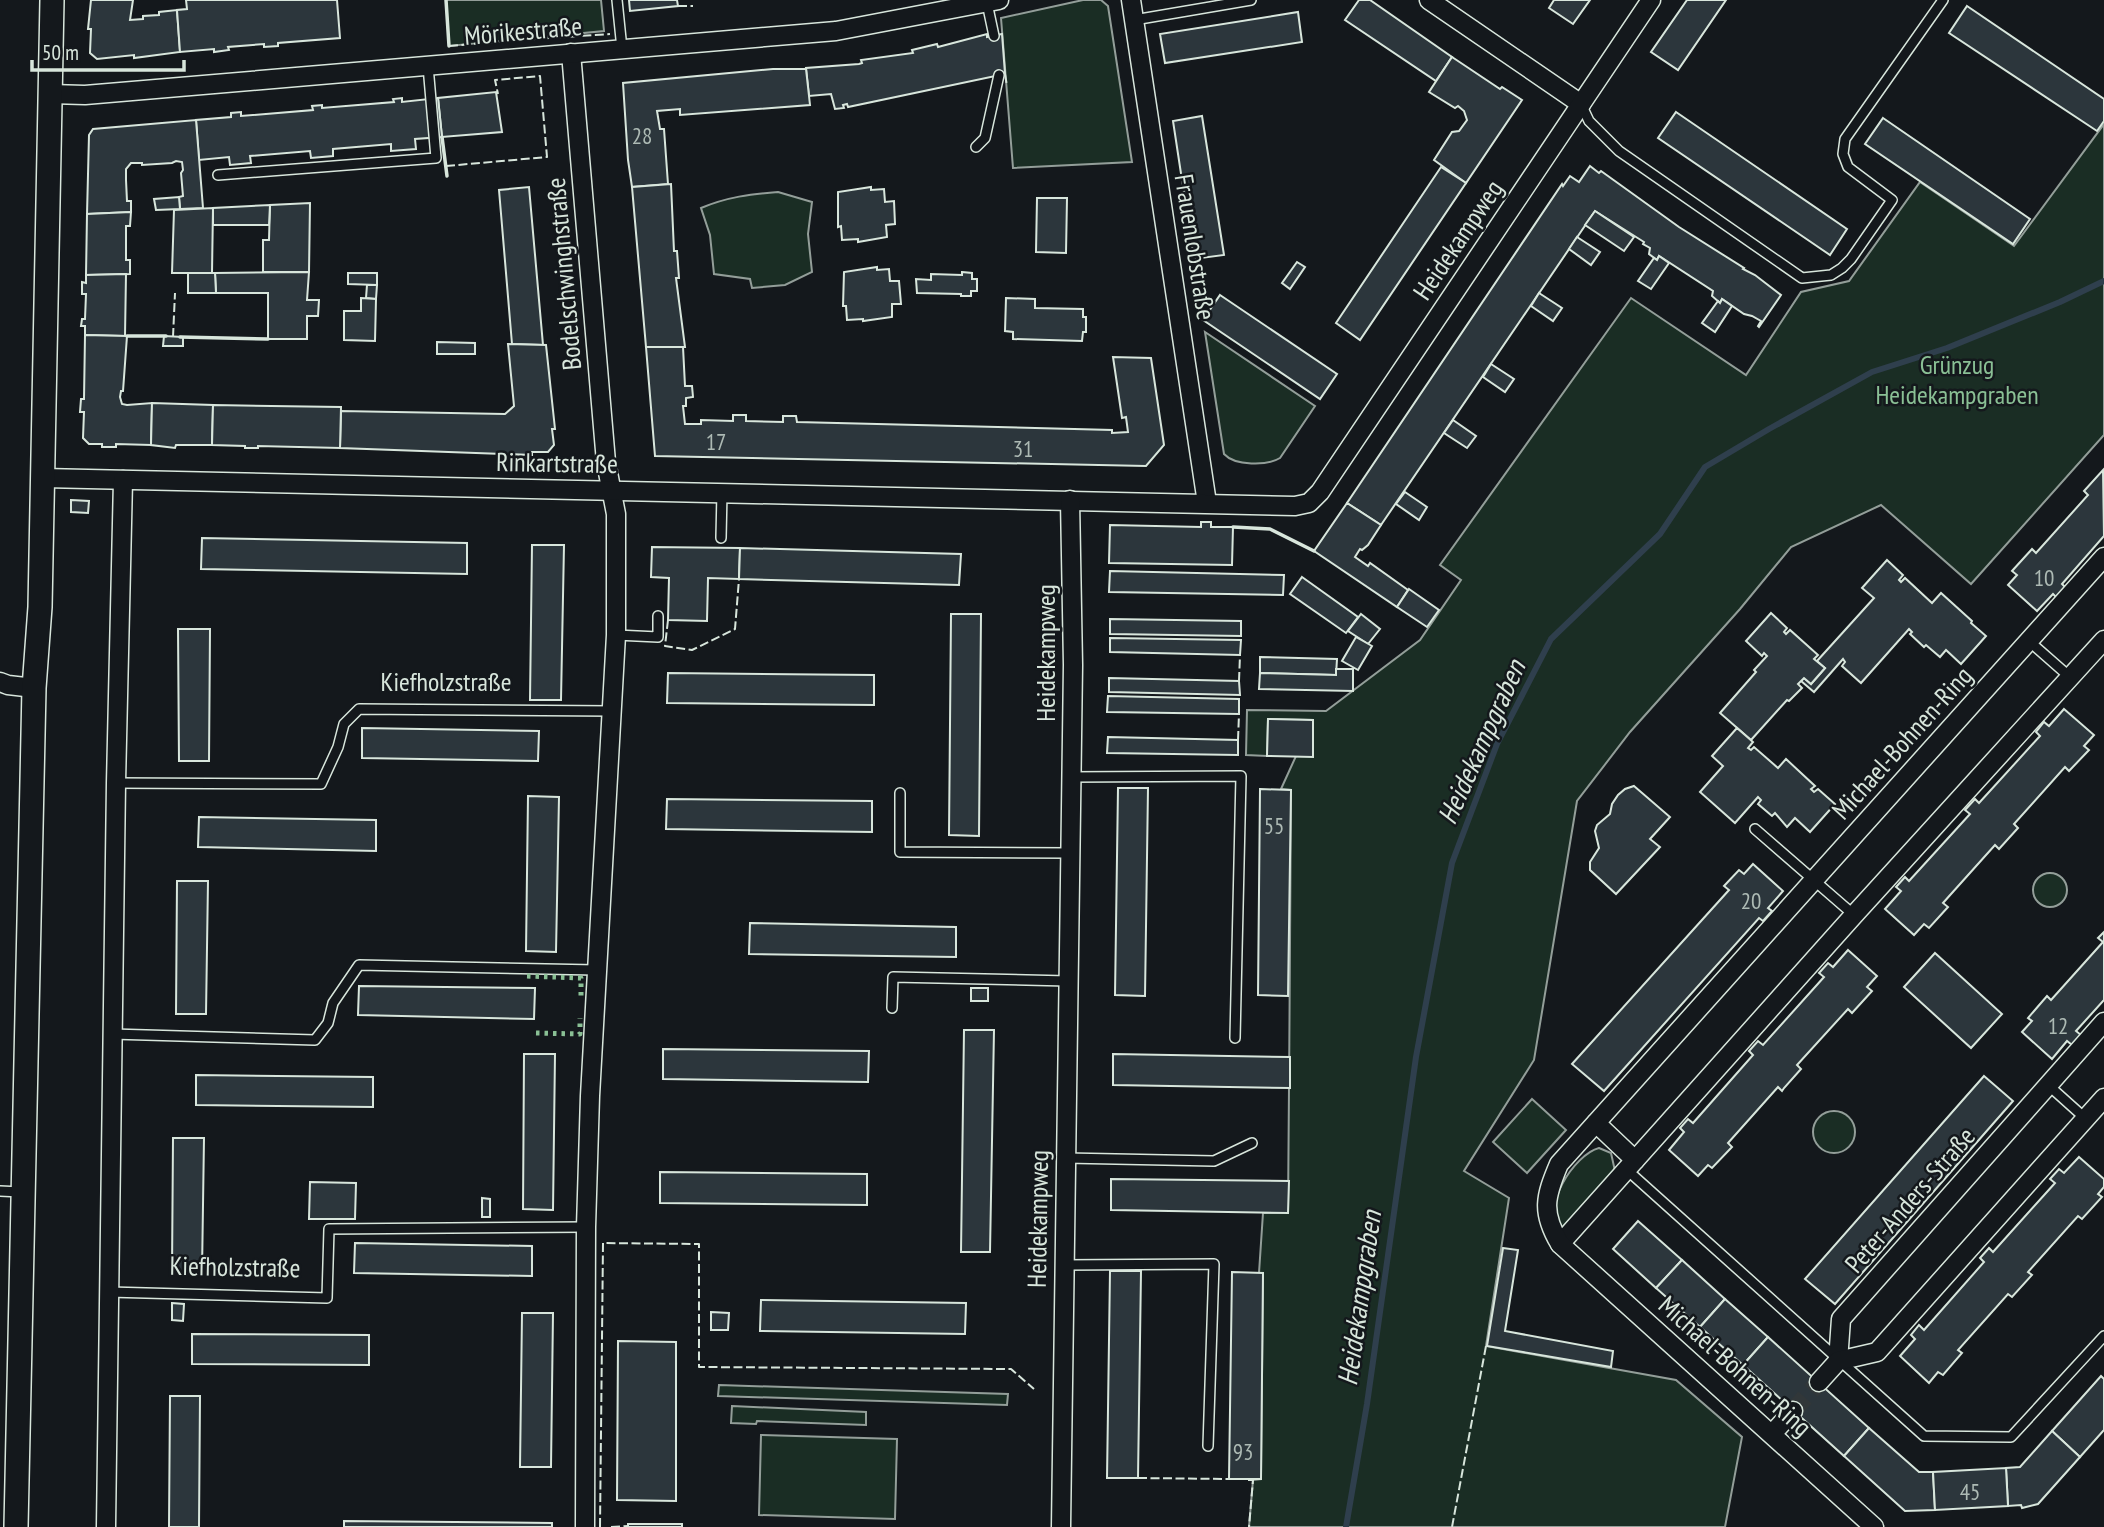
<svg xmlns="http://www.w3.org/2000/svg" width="2104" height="1527" viewBox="0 0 2104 1527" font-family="'PT Sans Narrow',sans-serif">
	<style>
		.green { fill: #1a2d24; stroke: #939e99; stroke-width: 2 }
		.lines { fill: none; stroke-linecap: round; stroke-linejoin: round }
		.stream { stroke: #2f3f4d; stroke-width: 6 }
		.building { fill: #2c363c; stroke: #d8e6dc; stroke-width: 2 }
		.minor-tunnel { stroke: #313739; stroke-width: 18; stroke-dasharray: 18 9; stroke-linecap: butt }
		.service-casing { stroke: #d8e6dc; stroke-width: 12 }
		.minor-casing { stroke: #d8e6dc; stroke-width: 21 }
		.tertiary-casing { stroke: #d8e6dc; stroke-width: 26 }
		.service { stroke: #14181c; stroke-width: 9 }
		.minor { stroke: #14181c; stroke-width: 18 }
		.tertiary { stroke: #14181c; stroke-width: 23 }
		.hedge { stroke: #8ac095; stroke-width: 5; stroke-dasharray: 3.5 5; stroke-linecap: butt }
		.fence { stroke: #d8e6dc; stroke-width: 2; stroke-dasharray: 9 3.5; stroke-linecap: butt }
		.wall { stroke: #d8e6dc; stroke-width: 3.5 }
		.labels { text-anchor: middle; stroke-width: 5; stroke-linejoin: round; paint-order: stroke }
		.number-label { font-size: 23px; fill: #adbab4 }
		.street-label { font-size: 26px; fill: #d8e6dc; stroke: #14181c }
		.park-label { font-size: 26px; fill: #8ac095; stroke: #14181c }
		.water-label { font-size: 28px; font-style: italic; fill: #d8e6dc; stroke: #14181c }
	</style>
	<rect width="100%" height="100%" fill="#14181c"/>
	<g class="green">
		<polygon points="446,0 601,0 604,31 449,46"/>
		<polygon points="1083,0 1101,0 1108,6 1132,162 1013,168 1001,18"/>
		<path d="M2104,124V435L1971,584L1881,505L1791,547L1740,609L1630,732L1577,801L1534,1060L1464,1171L1509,1198L1486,1346L1676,1380L1742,1437L1725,1527H1249L1253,1480L1261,1479L1263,1273H1259L1263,1213L1288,1212C1290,1071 1289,932 1291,790L1281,789L1296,756H1313V720L1268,719L1267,756L1246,755L1247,710L1326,711L1420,640L1461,580L1440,565L1631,298L1746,375L1801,292L1849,281L1920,182L2014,246Z"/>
		<path d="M778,192L812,202L808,234L812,272L785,285L752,288L750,279L714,274L710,235L701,208C727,197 751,194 778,192Z"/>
		<path d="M1205,332L1315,406L1280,458C1267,466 1235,466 1224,454Z"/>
		<circle cx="2050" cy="890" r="17"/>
		<polygon points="1532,1099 1566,1130 1527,1173 1493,1142"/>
		<circle cx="1834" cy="1132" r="21"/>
		<path d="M1599,1148L1611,1153L1615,1171L1563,1229C1538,1209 1575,1154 1599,1148Z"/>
		<polygon points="719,1385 1008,1394 1007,1405 718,1396"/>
		<polygon points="732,1406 866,1412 866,1425 757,1421 756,1424 731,1423"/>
		<polygon points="761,1435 897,1439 895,1519 759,1515"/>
	</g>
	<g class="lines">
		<polyline class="stream" points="1346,1527 1367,1404 1416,1057 1452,863 1497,744 1551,639 1660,534 1705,467 1769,429 1872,372 1947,348 2060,302 2104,281"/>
	</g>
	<g class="building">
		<polygon points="91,0 133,0 130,20 143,19 143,16 159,15 159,12 177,10 180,52 134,58 134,55 97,59 90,53 91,29 88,29"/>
		<polygon points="186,0 337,0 340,38 278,43 278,46 264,47 264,44 228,47 229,50 214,52 214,49 180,52 177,10 187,9"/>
		<polygon points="629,0 677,0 678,6 630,11"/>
		<polygon points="1359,0 1370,0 1452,57 1436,81 1345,20"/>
		<polygon points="1554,0 1590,0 1573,24 1549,8"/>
		<polygon points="1687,0 1726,0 1678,70 1651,52"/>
		<polygon points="1967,6 2104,99 2104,121 2097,131 1949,33"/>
		<polygon points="1298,12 1302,42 1165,63 1160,34"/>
		<polygon points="987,34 987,37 1002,34 1005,74 848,107 847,104 843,105 844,108 835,109 831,94 809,96 806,68 859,64 862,63 861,60 913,53 912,50 937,44 938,47"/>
		<polygon points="1452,57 1500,89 1502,87 1522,100 1466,183 1434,160 1452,132 1459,131 1467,120 1464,111 1458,106 1455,108 1429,92"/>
		<polygon points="773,69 806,69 810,105 680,115 680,109 657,111 660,129 664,129 668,184 632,187 628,160 623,83"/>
		<polygon points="496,92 502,132 442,137 438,98"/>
		<polygon points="402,98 402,102 438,98 442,137 415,139 416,149 391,151 391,144 333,149 333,156 311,158 310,151 250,156 251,163 230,165 229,157 199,160 196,120 231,117 231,113 241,112 241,116 313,110 312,106 322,105 322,108 394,102 393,99"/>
		<polygon points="1676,112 1847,229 1830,255 1658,138"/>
		<polygon points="1202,116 1224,255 1194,259 1173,121"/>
		<polygon points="1883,118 2030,219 2013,244 1865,144"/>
		<polygon points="196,120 203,208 180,209 179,197 183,196 181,173 183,170 182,162 176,161 172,163 142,165 142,163 131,163 126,169 126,180 127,201 131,201 131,212 87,214 89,135 93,129"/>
		<polygon points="1590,166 1599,173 1601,171 1679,227 1744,268 1743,269 1755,275 1781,295 1759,327 1758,326 1761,321 1752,316 1744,314 1722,299 1720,303 1712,296 1713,291 1659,256 1657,260 1649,254 1650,248 1643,244 1644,242 1595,211 1381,525 1347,503 1562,184 1563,186 1570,176 1579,182"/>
		<polygon points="1441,167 1466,183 1360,340 1336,323"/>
		<polygon points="671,184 674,251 677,251 679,278 676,278 685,347 646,347 632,187"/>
		<polygon points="529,187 543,345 512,344 499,190"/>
		<polygon points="871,187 871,190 884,189 885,202 894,201 895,224 886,225 887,237 858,242 858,239 842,240 841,226 838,227 838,192"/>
		<polygon points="179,197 180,209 156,210 154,199"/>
		<polygon points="1037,198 1067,198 1066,253 1036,252"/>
		<polygon points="310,203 309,272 263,272 263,240 269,240 270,205"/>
		<polygon points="270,205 269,225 213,225 213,208"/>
		<polygon points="213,208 212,273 172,273 174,210"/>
		<polygon points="1595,211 1634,237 1624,251 1585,225"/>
		<polygon points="131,212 130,226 126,226 126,260 130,260 130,274 86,275 87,214"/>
		<polygon points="1577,237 1600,252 1591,265 1569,249"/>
		<polygon points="1659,256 1669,263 1651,289 1638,281 1654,258 1657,260"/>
		<polygon points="1297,262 1305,267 1290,289 1282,283"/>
		<polygon points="877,267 877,270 889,269 890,281 899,281 901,304 892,304 892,317 863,321 863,319 847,320 846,306 843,306 844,272"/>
		<polygon points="309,272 307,300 319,300 318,316 307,316 307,339 268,339 268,293 216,293 215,273"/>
		<polygon points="962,272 972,273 972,279 977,279 977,291 971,291 971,296 961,296 961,294 917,293 916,279 931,280 931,274 962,275"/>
		<polygon points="188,273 215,273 216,293 188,293"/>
		<polygon points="348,273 377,273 377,285 348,284"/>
		<polygon points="126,274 125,336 85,335 85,326 81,326 82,319 85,319 86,294 82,294 82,282 86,283 86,275"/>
		<polygon points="367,285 377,285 376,299 366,298"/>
		<polygon points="1539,293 1562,308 1553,321 1531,306"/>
		<polygon points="1220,295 1337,374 1320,399 1203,320"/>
		<polygon points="361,298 376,299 375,341 344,340 344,311 361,311"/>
		<polygon points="1006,298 1035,299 1035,308 1083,309 1083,317 1086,317 1086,332 1083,332 1082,341 1013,339 1013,332 1005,331"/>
		<polygon points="1722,299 1732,306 1715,332 1702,323 1718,301 1720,303"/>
		<polygon points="85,335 127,336 123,391 121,391 120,397 122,404 127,405 152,403 151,445 116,444 116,447 102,447 102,444 89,444 83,438 84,412 80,412 81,399 84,399"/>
		<polygon points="164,336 183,337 183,346 163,346"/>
		<polygon points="437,342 475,343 475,354 437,354"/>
		<polygon points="508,344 546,345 555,429 552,429 554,445 548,452 532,452 532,455 340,448 341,411 505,414 514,406"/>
		<polygon points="646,347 683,347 685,386 692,386 693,397 686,398 686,406 683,406 685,424 701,424 701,420 733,421 733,415 746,415 746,421 783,422 783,416 796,416 797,422 1112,430 1112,433 1128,432 1126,417 1122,418 1113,357 1151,358 1164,445 1146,466 655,456"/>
		<polygon points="1491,364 1514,379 1505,392 1483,377"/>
		<polygon points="152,403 213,405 212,445 176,445 175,448 151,445"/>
		<polygon points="213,405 341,407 340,448 258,446 258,448 245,448 245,446 212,445"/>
		<polygon points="1453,420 1476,436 1467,448 1444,433"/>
		<polygon points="2103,470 2104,536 2062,584 2066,588 2057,598 2053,594 2037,611 2008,585 2017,575 2012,571 2032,549 2036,553 2088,495 2084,491"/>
		<polygon points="1405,492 1427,507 1419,520 1396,504"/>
		<polygon points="71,500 89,501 88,513 71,512"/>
		<polygon points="1347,503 1381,525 1368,545 1362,550 1360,549 1355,557 1368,566 1370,563 1408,590 1397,607 1314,551"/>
		<polygon points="1201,522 1211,522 1211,527 1233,527 1232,565 1109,563 1110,525 1201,527"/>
		<polygon points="202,538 467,543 467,574 201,569"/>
		<polygon points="532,545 564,545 561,700 530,700"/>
		<polygon points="652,547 740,548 739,579 708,578 707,621 668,620 669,578 651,577"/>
		<polygon points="740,548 961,554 959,585 739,579"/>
		<polygon points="1887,560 1903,575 1899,580 1901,582 1905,578 1932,603 1941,593 1972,621 1971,623 1986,636 1961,664 1946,650 1940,657 1926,645 1924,647 1910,634 1912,632 1909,629 1861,683 1842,666 1845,662 1843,659 1814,692 1801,681 1804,678 1811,684 1825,668 1817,661 1874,598 1862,588"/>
		<polygon points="1110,571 1284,575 1283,595 1109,592"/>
		<polygon points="1302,577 1358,617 1346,633 1290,594"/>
		<polygon points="1409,589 1439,610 1427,627 1397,607"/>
		<polygon points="1771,613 1787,628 1784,632 1786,634 1790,630 1818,655 1814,659 1825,668 1811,684 1804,678 1798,684 1802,688 1789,701 1787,700 1751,740 1720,713 1756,672 1754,670 1767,656 1764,653 1762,656 1746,641"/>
		<polygon points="951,614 981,614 979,836 949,835"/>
		<polygon points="1361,614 1380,629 1368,644 1348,631"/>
		<polygon points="1110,619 1241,621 1241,636 1110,634"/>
		<polygon points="178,629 210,629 209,761 179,761"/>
		<polygon points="1356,637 1372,646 1358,670 1342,661"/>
		<polygon points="1110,638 1241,640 1240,655 1110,652"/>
		<polygon points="1260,657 1337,659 1336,675 1260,673"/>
		<polygon points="1336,669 1353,669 1353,691 1259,689 1260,673 1336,675"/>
		<polygon points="668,673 874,675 874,705 667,703"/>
		<polygon points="1109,678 1239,681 1240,695 1109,692"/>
		<polygon points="1108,696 1239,699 1239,714 1107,712"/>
		<polygon points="2064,709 2094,735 2084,746 2089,750 2069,771 2065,767 2014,824 2018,828 1999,849 1995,845 1943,903 1948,907 1929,928 1924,924 1914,935 1885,909 1901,891 1896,887 1905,877 1909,881 1970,814 1965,810 1975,799 1979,803 2040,736 2036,732 2044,722 2049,726"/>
		<polygon points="1268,719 1313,720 1313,757 1267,756"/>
		<polygon points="362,728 539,731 538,761 362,758"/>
		<polygon points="1737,728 1753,742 1748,748 1751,750 1754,747 1778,768 1786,759 1815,786 1811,789 1814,792 1818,789 1835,804 1810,832 1795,818 1787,827 1775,813 1772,816 1758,804 1761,800 1758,797 1735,823 1700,792 1723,766 1712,756"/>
		<polygon points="1108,737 1238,740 1238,755 1107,753"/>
		<polygon points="1634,786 1670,817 1650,839 1660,847 1616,894 1590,870 1590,862 1599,848 1595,831 1597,825 1610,814 1612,804 1618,795 1625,789"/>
		<polygon points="1118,788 1148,788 1145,996 1115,995"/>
		<polygon points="1260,789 1291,790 1288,996 1258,995"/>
		<polygon points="528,796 559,797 556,952 526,951"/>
		<polygon points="667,799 872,801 872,832 666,829"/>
		<polygon points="199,817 376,820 376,851 198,847"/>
		<polygon points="1753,864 1783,891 1768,908 1772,911 1763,921 1759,918 1604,1091 1572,1064 1729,890 1724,886 1739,870 1744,874"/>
		<polygon points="177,881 208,881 206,1014 176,1014"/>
		<polygon points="750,923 956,927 956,957 749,954"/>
		<polygon points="2104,932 2104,1000 2076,1031 2081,1035 2072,1045 2067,1041 2052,1059 2022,1032 2032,1021 2028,1018 2047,996 2051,1000 2103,942 2098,938"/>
		<polygon points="1848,950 1877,976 1867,987 1872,991 1852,1013 1848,1009 1797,1065 1801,1069 1784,1088 1782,1091 1778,1087 1728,1143 1732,1147 1712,1168 1708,1165 1698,1176 1669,1150 1684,1132 1680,1128 1688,1119 1693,1123 1753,1055 1749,1051 1758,1041 1763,1045 1824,977 1819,973 1828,963 1833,967"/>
		<polygon points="1935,953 2002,1014 1971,1048 1904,987"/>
		<polygon points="359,986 535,988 534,1019 358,1015"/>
		<rect x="971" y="988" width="17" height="13"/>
		<polygon points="964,1030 994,1030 990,1252 961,1252"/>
		<polygon points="663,1049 869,1051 868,1082 663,1079"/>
		<polygon points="524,1054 555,1054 553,1210 523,1209"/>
		<polygon points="1113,1054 1290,1057 1290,1088 1113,1085"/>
		<polygon points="196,1075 373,1077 373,1107 196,1105"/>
		<polygon points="1984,1076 2013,1101 1835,1304 1805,1279"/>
		<polygon points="173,1138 204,1138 202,1272 172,1272"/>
		<polygon points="2079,1157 2104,1179 2104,1187 2098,1194 2102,1197 2082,1219 2078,1216 2028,1272 2032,1275 2012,1297 2008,1294 1958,1350 1962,1353 1943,1375 1938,1372 1929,1383 1900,1356 1915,1339 1911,1335 1919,1325 1924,1330 1984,1262 1980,1258 1989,1248 1993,1252 2055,1183 2050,1179 2059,1169 2064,1173"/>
		<polygon points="660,1172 867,1174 867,1205 660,1203"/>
		<polygon points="1111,1179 1289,1181 1288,1213 1111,1210"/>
		<polygon points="310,1182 356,1183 355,1219 309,1219"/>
		<polygon points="482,1198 490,1199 490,1217 482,1217"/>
		<polygon points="1638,1221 1682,1260 1656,1288 1613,1249"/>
		<polygon points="355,1243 532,1246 532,1276 354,1273"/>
		<polygon points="1503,1248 1518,1250 1505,1331 1613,1351 1611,1367 1487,1346"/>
		<polygon points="1682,1260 1725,1299 1700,1327 1656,1288"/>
		<polygon points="1110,1271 1141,1271 1138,1478 1107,1478"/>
		<polygon points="1232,1272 1263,1273 1261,1479 1229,1479"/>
		<polygon points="1725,1299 1768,1337 1743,1365 1700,1327"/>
		<polygon points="761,1300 966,1303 965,1334 760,1331"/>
		<polygon points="172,1303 184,1304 183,1321 172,1320"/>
		<polygon points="711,1312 729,1313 728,1330 711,1330"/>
		<polygon points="522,1313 553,1313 551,1467 520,1467"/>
		<polygon points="192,1334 369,1335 369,1365 192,1364"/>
		<polygon points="1768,1337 1869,1428 1844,1456 1743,1365"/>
		<polygon points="618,1341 676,1342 676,1501 617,1500"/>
		<polygon points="2101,1376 2104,1379 2104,1430 2080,1457 2052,1431"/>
		<polygon points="170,1396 200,1396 199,1527 169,1527"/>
		<polygon points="1869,1428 1919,1472 1933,1472 1935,1510 1905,1511 1844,1456"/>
		<polygon points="2052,1431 2080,1457 2038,1504 2022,1508 2021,1505 2008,1506 2006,1468 2020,1467"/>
		<polygon points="2006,1468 2008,1506 1935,1510 1933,1472"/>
		<polygon points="344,1521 552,1523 552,1527 344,1527"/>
		<rect x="628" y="1524" width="54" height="3"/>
	</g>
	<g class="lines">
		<polyline class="minor-tunnel" points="1793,1411 1819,1382"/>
		<g class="service-casing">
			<g id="service">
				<polyline points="617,0 622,49"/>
				<polyline points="987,3 994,36"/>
				<polyline points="1134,20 1251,0"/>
				<polyline points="1581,104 1589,121 1619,151 1802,278 1831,275 1842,268 1851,259 1892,200 1848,167 1843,154 1845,139 1943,0"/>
				<polyline points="976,147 985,138 999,75"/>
				<polyline points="218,175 436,158 428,66"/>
				<polyline points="721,538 722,492"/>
				<polyline points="616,635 658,637 658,616"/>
				<polyline points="2029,641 2071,678"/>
				<polyline points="1071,777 1241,776 1235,1038"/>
				<polyline points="116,783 321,784 338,747 344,724 359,709 613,711"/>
				<polyline points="900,793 900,852 1070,853"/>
				<polyline points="1755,829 1854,915"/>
				<polyline points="892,1008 893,977 1068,981"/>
				<polyline points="112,1034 315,1040 328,1023 333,1003 359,965 596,970"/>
				<polyline points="2047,1084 2086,1119"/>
				<polyline points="1066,1158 1214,1161 1252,1143"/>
				<polyline points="1626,1169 1924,1436 2011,1437 2104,1336"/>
				<polyline points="0,1191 21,1192"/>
				<polyline points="1064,1265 1214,1264 1208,1446"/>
				<polyline points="109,1292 327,1298 329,1229 586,1227"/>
			</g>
		</g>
		<g class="minor-casing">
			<g id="minor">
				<polyline points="1131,0 1207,503"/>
				<polyline points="1429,0 1581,104"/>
				<polyline points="571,53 606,462 616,514 616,635 590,1096 586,1227 585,1527"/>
				<polyline points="50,94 85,95 836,31 999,0"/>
				<polyline points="43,478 1295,506 1309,503 1320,492 1651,0"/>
				<polyline points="0,682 8,685 34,688"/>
				<polyline points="1596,1123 1635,1160"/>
				<polyline points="1560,1244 1854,915 2104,640"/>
				<polyline points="1838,1361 1841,1319 2104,1022"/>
				<polyline points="1819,1382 1838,1361 1877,1352 2104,1098"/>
				<polyline points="1772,1434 1793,1411"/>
				<polyline points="106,1527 116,783 123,480"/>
				<polyline points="1061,1527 1073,665 1070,500"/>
				<path d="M1874,1527L1560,1244C1541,1212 1545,1197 1559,1164L2104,557"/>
			</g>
		</g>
		<g class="tertiary-casing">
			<polyline id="tertiary" points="16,1527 34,688 40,607 52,0"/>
		</g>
		<use href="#service" class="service"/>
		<use href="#minor" class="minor"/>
		<use href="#tertiary" class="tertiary"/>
		<g class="hedge">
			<polyline points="527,976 581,978 581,998"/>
			<polyline points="536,1033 580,1034 580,1018"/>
		</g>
		<g class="fence">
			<polyline points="678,6 693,6"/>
			<polyline points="520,40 610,34"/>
			<polyline points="449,46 517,40"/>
			<polyline points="1005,74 1007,86"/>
			<polyline points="446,166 547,157 540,76 495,80 498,94"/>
			<polyline points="173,337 175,293"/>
			<polyline points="668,620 665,646 692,650 735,629 739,579"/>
			<polyline points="1239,681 1240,655"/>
			<polyline points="1238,740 1239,714"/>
			<polyline points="1138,1478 1231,1479"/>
			<polyline points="1248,1480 1253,1480 1249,1527"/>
			<polyline points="600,1527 603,1243 699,1244 699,1367 1011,1369 1034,1389"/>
			<polyline points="611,1527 628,1526"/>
			<polyline points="1452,1527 1486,1346"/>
		</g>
		<g class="wall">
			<polyline points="446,0 449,46"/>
			<polyline points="442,137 447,176"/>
			<polyline points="127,336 166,336"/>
			<polyline points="180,337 268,339"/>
			<polyline points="1233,527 1270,529 1314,551"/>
		</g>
	</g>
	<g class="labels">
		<g class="number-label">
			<text x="642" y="144">28</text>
			<text x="716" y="450">17</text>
			<text x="1023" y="457">31</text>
			<text x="2044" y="586">10</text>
			<text x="1274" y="834">55</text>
			<text x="1751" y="909">20</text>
			<text x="2058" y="1034">12</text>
			<text x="1243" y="1460">93</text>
			<text x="1970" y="1500">45</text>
		</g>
		<g class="street-label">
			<text transform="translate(523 31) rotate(-5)" y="9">Mörikestraße</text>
			<text transform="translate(1458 240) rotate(-56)" y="9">Heidekampweg</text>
			<text transform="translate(1195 247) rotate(81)" y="9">Frauenlobstraße</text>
			<text transform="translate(564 274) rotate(-95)" y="9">Bodelschwinghstraße</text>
			<text transform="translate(557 463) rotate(1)" y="9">Rinkartstraße</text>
			<text transform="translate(1046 653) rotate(-90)" y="9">Heidekampweg</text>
			<text x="446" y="691">Kiefholzstraße</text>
			<text transform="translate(1902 743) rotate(-48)" y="9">Michael-Bohnen-Ring</text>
			<text transform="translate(1910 1200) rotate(-49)" y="9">Peter-Anders-Straße</text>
			<text transform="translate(1038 1219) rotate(-89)" y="9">Heidekampweg</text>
			<text transform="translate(235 1267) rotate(1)" y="9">Kiefholzstraße</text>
			<text transform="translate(1735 1366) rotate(42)" y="9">Michael-Bohnen-Ring</text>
		</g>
		<g class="park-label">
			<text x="1957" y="374">Grünzug<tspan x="1957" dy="30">Heidekampgraben</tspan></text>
		</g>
		<g class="water-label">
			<text transform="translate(1481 742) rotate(-66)" y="10">Heidekampgraben</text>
			<text transform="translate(1359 1298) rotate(-82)" y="10">Heidekampgraben</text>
		</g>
	</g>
	<path d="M32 60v10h152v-10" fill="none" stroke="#d8e6dc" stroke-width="3.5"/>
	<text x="42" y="60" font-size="21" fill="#d8e6dc" stroke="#14181c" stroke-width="5" paint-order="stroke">50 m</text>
</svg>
